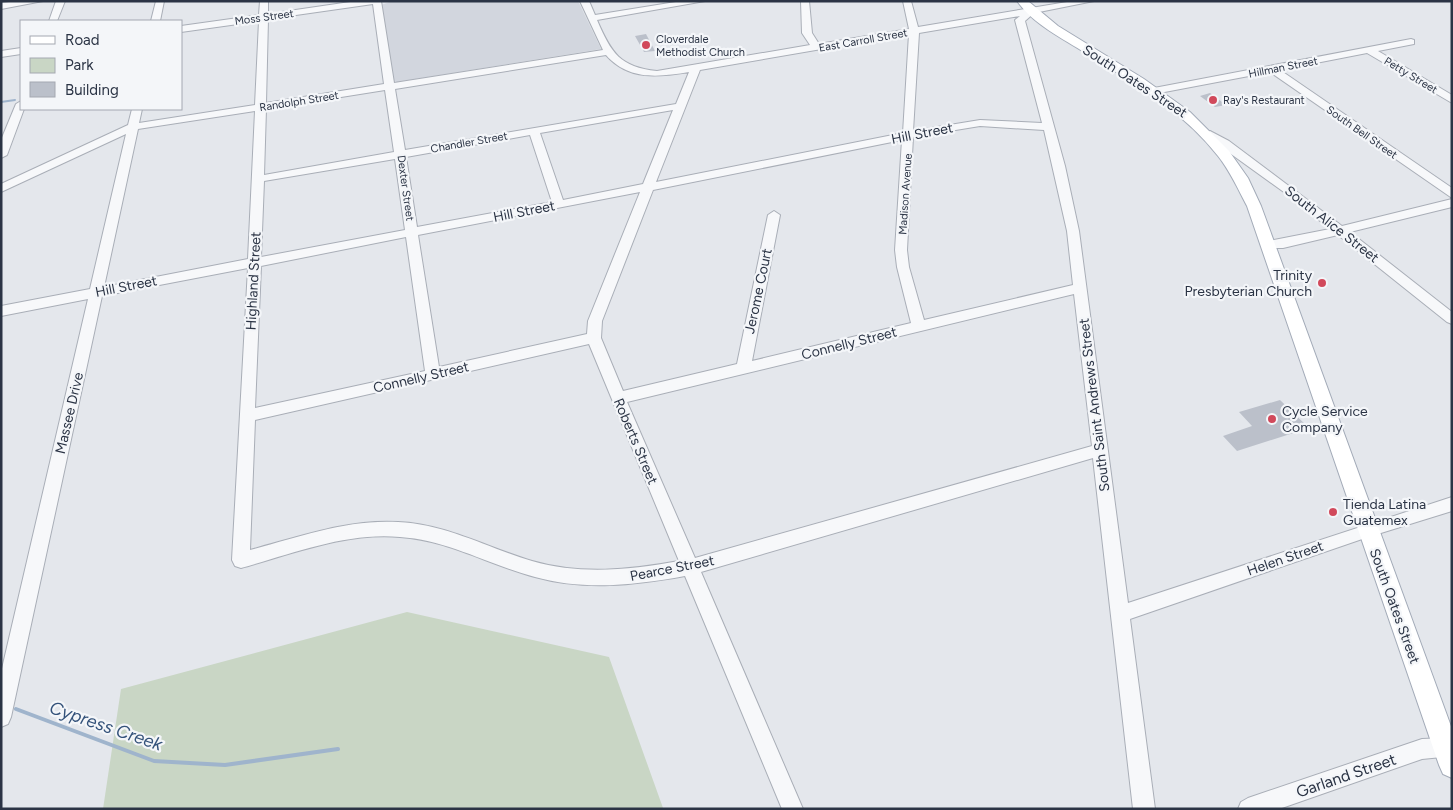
<svg xmlns="http://www.w3.org/2000/svg" width="1453" height="810" viewBox="0 0 1453 810" font-family="Figtree,sans-serif">
	<style>
		.built { fill: #d2d6de }
		.green { fill: #c9d6c5 }
		.lines { fill: none; stroke-linecap: round; stroke-linejoin: round }
		.stream-far1 { stroke: #9fb4cc; stroke-width: 2 }
		.stream { stroke: #9fb4cc; stroke-width: 4 }
		.building { fill: #bbc0ca }
		.minor-casing { stroke: #a9aeb7; stroke-width: 2 }
		.major-casing { stroke: #a3abb8; stroke-width: 2 }
		.minor { fill: #f7f8fa; fill-rule: evenodd }
		.major { fill: #fff; fill-rule: evenodd }
		.poi-dot { fill: #d1495b; stroke: #f4f6f9; stroke-width: 2 }
		.labels { text-anchor: middle; stroke-width: 4.5; stroke-linejoin: round; paint-order: stroke }
		.far-street-label { font-size: 11px; fill: #2b3445; stroke: #f4f6f9 }
		.far-poi-label { font-size: 11px; fill: #2b3445; stroke: #f4f6f9; text-anchor: start }
		.street-label { font-size: 14px; fill: #2b3445; stroke: #f4f6f9 }
		.poi-label { font-size: 14px; fill: #2b3445; stroke: #f4f6f9; text-anchor: start }
		.near-street-label { font-size: 16px; fill: #2b3445; stroke: #f4f6f9 }
		.near-water-label { font-size: 18px; font-style: italic; fill: #34527a; stroke: #f4f6f9 }
	</style>
	<rect width="100%" height="100%" fill="#e4e7ec"/>
	<polygon class="built" points="393,1 578,1 601,49 397,82 394,81 381,5"/>
	<polygon class="green" points="407,612 609,657 663,808 677,809 103,809 121,689"/>
	<g class="lines">
		<polyline class="stream-far1" points="1,102 15,100"/>
		<polyline class="stream" points="16,709 154,761 225,765 338,749"/>
	</g>
	<g class="building">
		<polygon points="646,34 655,51 644,52 635,36"/>
		<polygon points="1210,93 1226,105 1215,107 1200,96"/>
		<polygon points="1280,400 1309,428 1237,451 1223,436 1252,426 1239,412"/>
	</g>
	<g class="lines">
		<g class="minor-casing">
			<g id="minor">
				<polygon points="17,1 43,1 1,9 1,3"/>
				<polygon points="56,1 65,1 57,21 49,21"/>
				<polygon points="156,1 164,1 160,21 151,21"/>
				<path d="M260,1H268V14L357,1H381L394,83L603,50L580,1H589L595,15L682,1H705L597,20C611,53 620,67 657,71L810,45L802,33L801,1H809L812,33L819,44L909,29L903,1H911L918,27L1073,1H1094L1034,13L1025,21L1065,166L1079,231L1128,603L1452,497V511L1368,537L1130,619L1155,809H1133L1093,458L701,572L803,809H782L685,576C635,585 585,591 535,577C489,565 448,540 400,537C346,532 292,554 241,568L235,566L232,560L248,268L102,296L11,717L8,724L1,727V673L88,299L1,316V306L90,289L126,134L1,192V184L128,125L132,109H142L139,123L255,105L259,21L181,32V26L259,15ZM373,4L384,84L266,103L268,19ZM1020,16L1015,20L1042,123L980,120L913,131L919,33ZM909,34L903,133L656,182L700,70ZM606,55C629,81 659,77 689,72L676,104L405,150L395,89ZM385,90L394,152L264,175L266,109ZM673,110L643,184L563,200L540,133ZM255,111L248,259L104,287L138,129ZM980,126L1044,130L1067,231L1073,285L924,320L909,267L907,250L913,137ZM530,135L552,202L417,227L406,157ZM902,140L895,250L897,267L911,323L752,361L780,215L774,211L768,215L737,364L623,391L601,338L602,321L653,190ZM395,159L405,230L261,257L264,181ZM640,192L588,321L587,334L439,367L418,235ZM406,237L425,371L255,408L261,266ZM1074,294L1092,446L695,558L627,402ZM589,344L679,561C630,570 580,575 532,561C488,548 446,524 398,522C347,519 299,537 250,550L255,420Z"/>
				<polygon points="1411,39 1414,40 1414,44 1378,51 1452,95 1452,103 1367,53 1280,70 1452,188 1452,198 1270,72 1154,94 1149,91 1154,88"/>
				<polygon points="21,48 21,54 1,57 1,51"/>
				<polygon points="21,101 21,109 24,109 7,155 1,158 1,140 16,104"/>
				<polygon points="1210,131 1229,141 1342,226 1452,199 1452,207 1350,232 1452,312 1452,324 1447,322 1338,235 1283,248 1264,248 1262,245 1264,242 1330,229 1288,195 1206,136 1205,134"/>
				<polygon points="1446,738 1452,740 1452,756 1422,759 1279,809 1238,809 1241,802 1248,798 1422,739"/>
			</g>
		</g>
		<g class="major-casing">
			<path id="major" d="M1017,1H1028L1058,26L1144,79L1190,112L1229,151L1248,178L1261,206L1452,729V778L1443,774L1439,765L1247,206C1238,189 1230,171 1218,156C1184,112 1134,83 1087,54C1062,38 1034,25 1017,1Z"/>
		</g>
		<use href="#minor" class="minor"/>
		<use href="#major" class="major"/>
	</g>
	<g class="poi-dot">
		<circle cx="646" cy="45" r="5"/>
		<circle cx="1213" cy="100" r="5"/>
		<circle cx="1322" cy="283" r="5"/>
		<circle cx="1272" cy="419" r="5"/>
		<circle cx="1333" cy="512" r="5"/>
	</g>
	<g class="labels">
		<g class="far-street-label">
			<text transform="translate(264 17) rotate(-8)" y="4">Moss Street</text>
			<text transform="translate(863 40) rotate(-10)" y="4">East Carroll Street</text>
			<text transform="translate(1283 67) rotate(-11)" y="4">Hillman Street</text>
			<text transform="translate(1411 75) rotate(31)" y="4">Petty Street</text>
			<text transform="translate(299 101) rotate(-9)" y="4">Randolph Street</text>
			<text transform="translate(1362 132) rotate(35)" y="4">South Bell Street</text>
			<text transform="translate(469 142) rotate(-10)" y="4">Chandler Street</text>
			<text transform="translate(406 188) rotate(82)" y="4">Dexter Street</text>
			<text transform="translate(905 194) rotate(-86)" y="4">Madison Avenue</text>
		</g>
		<g class="far-poi-label">
			<text x="656" y="43">Cloverdale<tspan x="656" dy="13">Methodist Church</tspan></text>
			<text x="1223" y="104">Ray's Restaurant</text>
		</g>
		<g class="street-label">
			<text transform="translate(1135 81) rotate(33)" y="5">South Oates Street</text>
			<text transform="translate(922 133) rotate(-11)" y="5">Hill Street</text>
			<text transform="translate(524 211) rotate(-11)" y="5">Hill Street</text>
			<text transform="translate(1332 224) rotate(38)" y="5">South Alice Street</text>
			<text transform="translate(253 281) rotate(-87)" y="5">Highland Street</text>
			<text transform="translate(126 286) rotate(-11)" y="5">Hill Street</text>
			<text transform="translate(758 291) rotate(-78)" y="5">Jerome Court</text>
			<text transform="translate(849 343) rotate(-14)" y="5">Connelly Street</text>
			<text transform="translate(421 377) rotate(-13)" y="5">Connelly Street</text>
			<text transform="translate(1094 405) rotate(-97)" y="5">South Saint Andrews Street</text>
			<text transform="translate(69 413) rotate(-77)" y="5">Massee Drive</text>
			<text transform="translate(636 441) rotate(67)" y="5">Roberts Street</text>
			<text transform="translate(1285 558) rotate(-19)" y="5">Helen Street</text>
			<text transform="translate(672 568) rotate(-11)" y="5">Pearce Street</text>
			<text transform="translate(1395 606) rotate(70)" y="5">South Oates Street</text>
		</g>
		<g class="poi-label">
			<text x="1312" y="280" text-anchor="end">Trinity<tspan x="1312" dy="16">Presbyterian Church</tspan></text>
			<text x="1282" y="416">Cycle Service<tspan x="1282" dy="16">Company</tspan></text>
			<text x="1343" y="509">Tienda Latina<tspan x="1343" dy="16">Guatemex</tspan></text>
		</g>
		<g class="near-street-label">
			<text transform="translate(1346 775) rotate(-19)" y="6">Garland Street</text>
		</g>
		<g class="near-water-label">
			<text transform="translate(106 726) rotate(19)" y="6">Cypress Creek</text>
		</g>
	</g>
	<rect width="1453" height="810" fill="none" stroke="#2b3445" stroke-width="5"/>
	<rect x="20" y="20" width="162" height="90" fill="#f4f6f9" stroke="#a4a8b1"/>
	<rect x="30" y="36" width="25" height="8" fill="#ffffff" stroke="#a4a8b1"/>
	<text x="65" y="45" font-size="15" fill="#2b3445">Road</text>
	<rect x="30" y="58" width="25" height="15" fill="#c9d6c5" stroke="#a4a8b1"/>
	<text x="65" y="70" font-size="15" fill="#2b3445">Park</text>
	<rect x="30" y="82" width="25" height="15" fill="#bbc0ca" stroke="#a4a8b1"/>
	<text x="65" y="95" font-size="15" fill="#2b3445">Building</text>
</svg>
